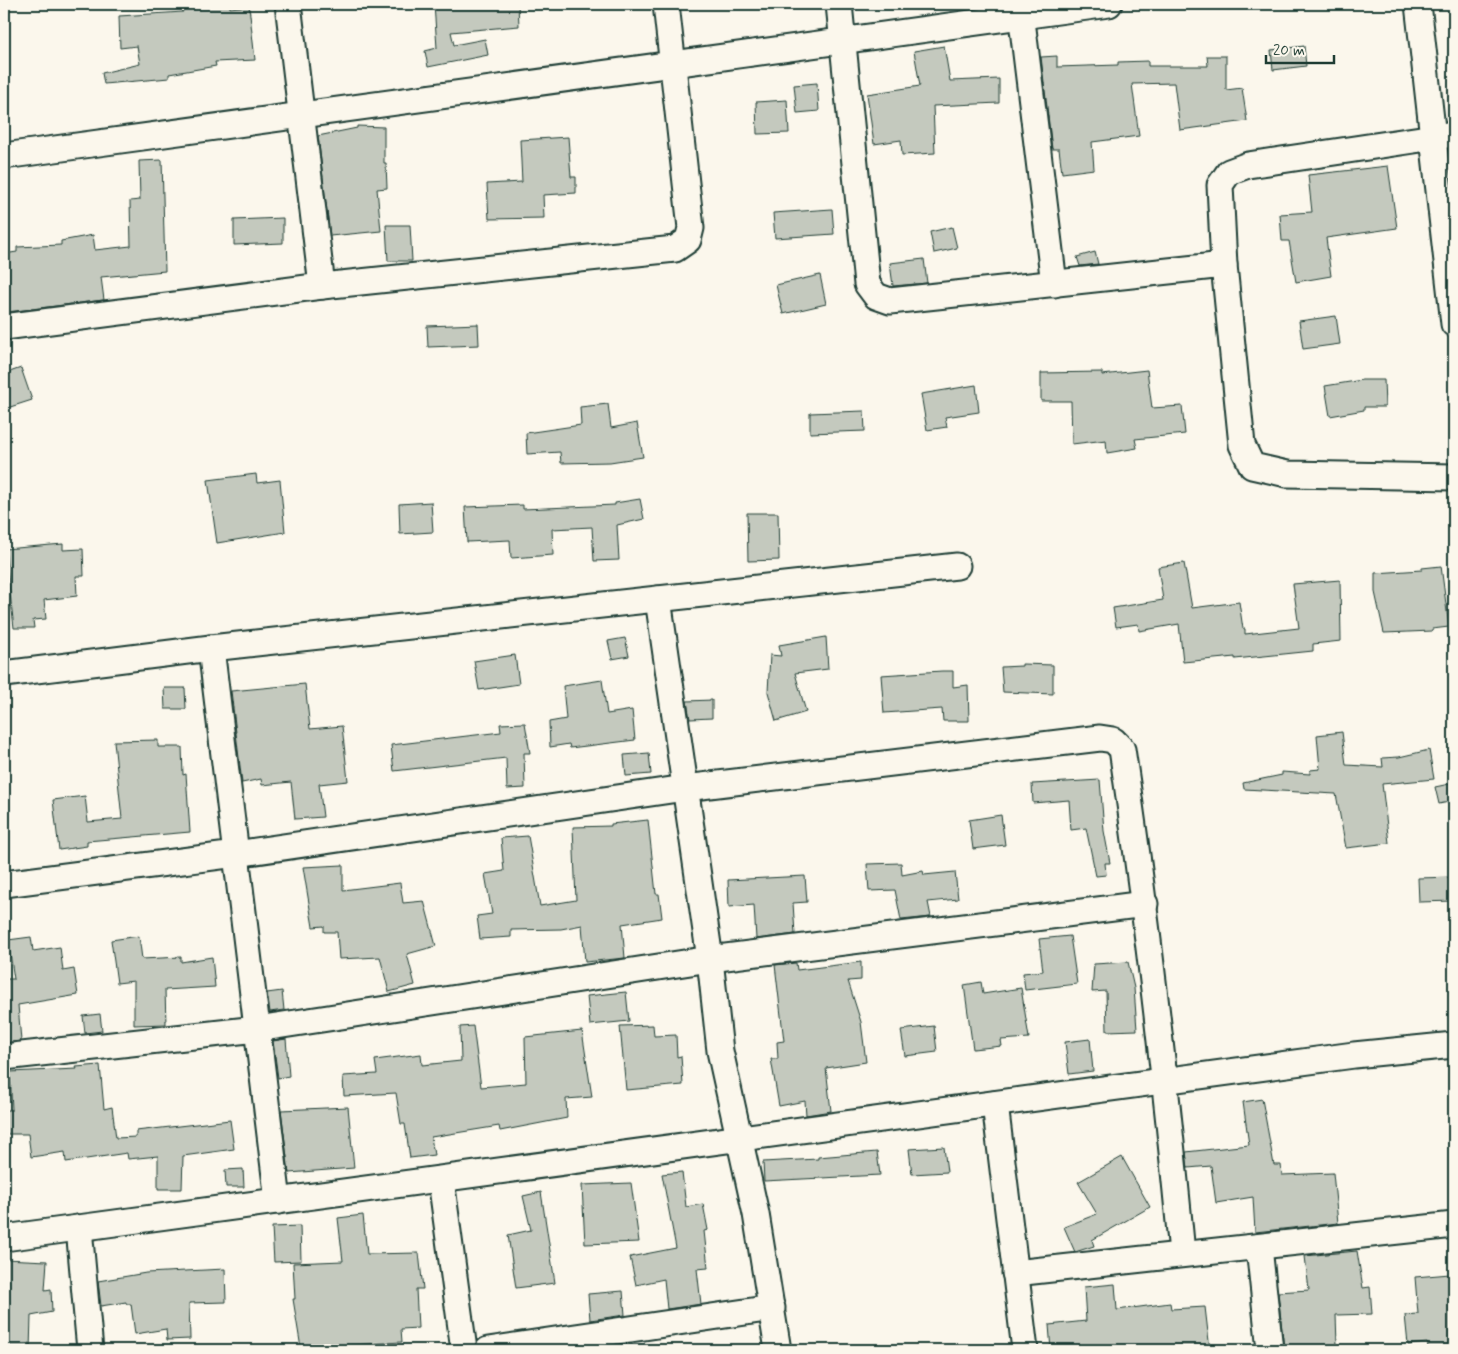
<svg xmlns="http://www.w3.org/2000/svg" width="1458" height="1354" viewBox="0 0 1458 1354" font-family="Mynerve,sans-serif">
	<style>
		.building { fill: #c4c9be; stroke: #1f3d34 }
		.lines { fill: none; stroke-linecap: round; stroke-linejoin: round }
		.street-casing { stroke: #1f3d34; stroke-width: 29 }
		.street { stroke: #fbf7ec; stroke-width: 25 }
	</style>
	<rect width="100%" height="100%" fill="#fbf7ec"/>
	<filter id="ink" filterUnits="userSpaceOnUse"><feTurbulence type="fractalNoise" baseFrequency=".02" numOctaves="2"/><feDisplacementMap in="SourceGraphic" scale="10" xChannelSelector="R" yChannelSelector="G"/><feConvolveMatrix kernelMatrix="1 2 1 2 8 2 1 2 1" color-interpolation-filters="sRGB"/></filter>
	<g filter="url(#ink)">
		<g class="building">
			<polygon points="181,4 230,4 230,8 249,6 255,60 215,62 216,66 169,74 169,78 104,84 102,73 140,64 137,46 120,48 119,16 183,12"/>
			<polygon points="434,4 518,4 519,26 451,32 454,45 485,39 488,55 428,67 425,51 437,48"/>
			<polygon points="944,46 950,81 999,79 999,103 933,106 935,153 902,155 901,140 874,144 867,94 920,86 914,51"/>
			<polygon points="1304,46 1306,66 1273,70 1271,50"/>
			<polygon points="1057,56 1057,67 1118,65 1118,62 1148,61 1148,66 1208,66 1207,56 1226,56 1226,90 1242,88 1247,121 1180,130 1174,83 1132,84 1139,136 1092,142 1094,169 1062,173 1059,149 1052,149 1041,57"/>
			<polygon points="817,83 819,111 797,113 794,85"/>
			<polygon points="787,100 789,133 757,134 756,102"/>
			<polygon points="357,126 384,127 384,163 386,163 387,188 377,189 381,231 330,236 318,136 357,128"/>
			<polygon points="568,137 571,177 576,177 576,193 543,195 544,218 489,219 487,184 522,182 520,140"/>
			<polygon points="162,160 165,271 101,277 104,300 7,312 4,288 4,254 17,252 17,247 61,245 61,241 93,235 95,250 131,246 130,201 140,200 139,161"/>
			<polygon points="1388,166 1397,228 1326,238 1331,276 1296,282 1289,241 1282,241 1280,214 1312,212 1308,175"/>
			<polygon points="832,209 834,234 775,238 773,213"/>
			<polygon points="283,218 283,243 234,245 234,220"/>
			<polygon points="386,225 410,225 412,261 388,261"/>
			<polygon points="952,227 957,248 934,253 930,232"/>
			<polygon points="1095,252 1098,264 1080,266 1077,257"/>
			<polygon points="924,259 927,283 893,286 890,263"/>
			<polygon points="820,275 826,304 783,314 776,285"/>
			<polygon points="1336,316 1340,344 1303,349 1299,321"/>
			<polygon points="478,324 479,345 428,347 427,326"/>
			<polygon points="21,368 32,400 4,409 4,374"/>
			<polygon points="1147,370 1152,408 1182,406 1185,434 1135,439 1137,448 1107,453 1106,440 1072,444 1071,401 1041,401 1041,373 1102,372 1102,375"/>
			<polygon points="1362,380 1384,380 1385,407 1364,407 1364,410 1330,416 1325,386"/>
			<polygon points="976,385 979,412 945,417 947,427 927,430 921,394"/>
			<polygon points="608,404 611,428 637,423 643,457 610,462 561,463 560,452 527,454 526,433 581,425 580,407"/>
			<polygon points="864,411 865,431 810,433 810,413"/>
			<polygon points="256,474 257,483 280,480 285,532 217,543 208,480"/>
			<polygon points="640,499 644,519 617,525 619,560 594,561 592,527 552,529 553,555 511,558 510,540 467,542 465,507 523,505 523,509 615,505 615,503"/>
			<polygon points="431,502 433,532 400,534 399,504"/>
			<polygon points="747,513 778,513 779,560 748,561"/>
			<polygon points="63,544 63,550 83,549 84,576 76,576 77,596 44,600 46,619 33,620 34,628 14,628 5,549"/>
			<polygon points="1184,563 1192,608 1239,602 1243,629 1245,629 1245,634 1299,628 1293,584 1340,580 1341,641 1313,644 1313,651 1235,659 1235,657 1183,662 1179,624 1139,631 1138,624 1116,627 1113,608 1163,600 1158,567"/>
			<polygon points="1441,566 1449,627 1432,629 1432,631 1384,633 1375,592 1375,573 1422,570 1422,568"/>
			<polygon points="826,637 828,669 795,673 806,712 776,721 768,692 770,655 781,656 779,645"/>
			<polygon points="625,638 629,656 612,659 608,641"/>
			<polygon points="515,655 519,684 479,690 474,661"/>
			<polygon points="1022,664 1053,665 1053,694 1003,692 1001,667 1022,666"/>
			<polygon points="942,671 953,671 953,687 968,685 969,721 943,721 942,709 884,713 881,675"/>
			<polygon points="602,680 607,714 632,710 635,740 570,748 569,744 550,747 549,722 566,719 563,686"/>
			<polygon points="305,684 310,729 342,726 348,781 319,784 323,817 295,819 291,782 262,785 261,779 242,783 231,691"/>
			<polygon points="164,688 185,688 186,709 165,709"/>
			<polygon points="712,700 712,718 690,719 687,701"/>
			<polygon points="525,723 530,753 524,753 525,788 507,789 506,758 394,771 391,745 501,732 500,724"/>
			<polygon points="1342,732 1346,765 1383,767 1382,758 1399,757 1429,750 1434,779 1382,784 1389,843 1346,848 1336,794 1244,789 1243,783 1282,775 1282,772 1310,774 1310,770 1320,769 1317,735"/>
			<polygon points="158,740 158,747 182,747 183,775 186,774 190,832 87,841 87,846 59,850 53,800 85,796 88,822 122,819 114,741"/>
			<polygon points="649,753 651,774 626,776 624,755"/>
			<polygon points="1100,780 1104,831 1110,863 1105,863 1106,875 1096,876 1086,828 1071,830 1069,800 1033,803 1032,784"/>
			<polygon points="1454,783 1454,801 1439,804 1435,787"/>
			<polygon points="1001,815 1005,845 973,849 969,820"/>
			<polygon points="648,820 656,894 659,894 662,918 622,924 625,958 585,962 582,925 561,929 511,930 511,937 480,939 477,916 492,914 485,874 504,871 501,838 528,836 540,906 576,900 573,827 611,826 611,824"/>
			<polygon points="901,863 902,875 923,871 924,875 955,872 958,899 928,902 931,917 901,920 895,890 869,891 867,864"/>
			<polygon points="343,865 343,890 400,883 403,903 424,901 436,946 407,954 415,985 389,992 380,957 339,959 337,932 324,932 324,926 313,927 303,867"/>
			<polygon points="805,876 807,902 793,903 795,934 756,939 754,905 729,907 728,880"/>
			<polygon points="1454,877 1454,901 1419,902 1418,878"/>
			<polygon points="139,936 142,959 181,957 181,962 212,957 215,987 165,990 166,1024 134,1025 134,981 117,983 111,940"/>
			<polygon points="1070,936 1077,984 1025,990 1023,973 1043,971 1039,939"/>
			<polygon points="31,937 33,951 60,947 63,971 74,969 78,995 18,1005 21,1041 4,1043 4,979 14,979 8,940"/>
			<polygon points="861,962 861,980 848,981 861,1022 866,1062 826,1068 831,1111 806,1115 805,1101 779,1106 771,1059 778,1059 777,1042 784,1041 775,965 796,963 797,970"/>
			<polygon points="1128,962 1134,988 1137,1030 1107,1031 1106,991 1092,992 1094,964"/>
			<polygon points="981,982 983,994 1021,988 1029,1038 1001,1040 1002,1046 973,1049 964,985"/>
			<polygon points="282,991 284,1010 270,1012 267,993"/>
			<polygon points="626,992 629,1021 590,1025 587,996"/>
			<polygon points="100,1014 102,1031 85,1033 83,1016"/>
			<polygon points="653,1025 654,1036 676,1035 677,1057 681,1056 683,1085 626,1090 620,1026"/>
			<polygon points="473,1026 481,1087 526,1083 525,1037 582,1031 592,1097 566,1099 567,1118 500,1131 499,1126 431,1137 434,1155 410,1158 405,1124 401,1124 396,1093 344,1096 343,1076 377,1074 375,1060 421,1054 422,1065 461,1061 460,1027"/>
			<polygon points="934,1026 937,1052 905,1056 901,1030"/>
			<polygon points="286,1039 289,1076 278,1078 273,1041"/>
			<polygon points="1090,1039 1093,1071 1069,1074 1065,1042"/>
			<polygon points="100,1065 104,1109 112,1107 116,1138 136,1137 136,1131 230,1120 234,1149 183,1156 182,1189 158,1189 158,1156 128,1159 127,1153 66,1162 65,1152 31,1157 28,1134 4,1134 4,1110 12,1110 10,1072 77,1069 76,1067"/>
			<polygon points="1262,1099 1274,1165 1281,1165 1282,1175 1333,1173 1338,1223 1255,1232 1253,1197 1216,1203 1211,1166 1188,1168 1186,1152 1249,1145 1243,1102"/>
			<polygon points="348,1107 354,1168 289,1173 281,1110"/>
			<polygon points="944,1147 947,1172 912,1174 909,1149"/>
			<polygon points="877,1152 880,1175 764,1181 763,1162 818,1159 818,1157"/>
			<polygon points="1122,1157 1150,1207 1092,1240 1094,1246 1075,1252 1064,1227 1097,1214 1078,1182"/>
			<polygon points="243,1169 244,1187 226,1187 225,1170"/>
			<polygon points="682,1172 686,1207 703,1204 708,1230 704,1231 708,1268 697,1269 701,1304 667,1309 664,1279 636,1285 630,1257 676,1248 662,1174"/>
			<polygon points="631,1183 639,1242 585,1244 582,1185"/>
			<polygon points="541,1192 555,1283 516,1288 508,1235 531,1230 523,1196"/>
			<polygon points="363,1215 367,1254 419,1253 423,1289 416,1289 418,1328 401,1329 402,1342 301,1348 293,1299 295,1299 293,1263 343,1261 338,1218"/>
			<polygon points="300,1226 301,1261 274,1262 272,1227"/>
			<polygon points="1357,1251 1363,1288 1370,1287 1372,1314 1336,1315 1337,1345 1284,1349 1278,1292 1309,1290 1305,1256"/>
			<polygon points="4,1259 47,1261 45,1290 51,1289 52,1312 31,1316 30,1350 4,1350"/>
			<polygon points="225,1269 226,1302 189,1303 190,1339 167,1340 166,1329 135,1334 131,1304 126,1304 126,1302 101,1306 98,1281 146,1273"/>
			<polygon points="1450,1274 1454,1292 1454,1348 1429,1350 1427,1343 1408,1345 1405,1315 1418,1314 1415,1277"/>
			<polygon points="1115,1284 1117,1310 1170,1303 1171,1309 1205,1307 1210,1350 1123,1350 1123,1347 1093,1349 1093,1346 1051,1350 1049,1325 1086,1321 1084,1287"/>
			<polygon points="623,1291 625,1315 590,1320 588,1294"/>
			<polygon points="618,1345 618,1350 592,1350 592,1349"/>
		</g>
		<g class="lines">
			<g class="street-casing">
				<g id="street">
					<polyline points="288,4 322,286"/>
					<polyline points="839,4 867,284 876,296 890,301 1224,265"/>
					<polyline points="1020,4 1054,284"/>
					<polyline points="1418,4 1454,324"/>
					<polyline points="1454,134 1248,165 1229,172 1220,185 1224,265 1242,445 1252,466 1287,474 1454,477"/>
					<polyline points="4,156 1109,4"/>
					<polyline points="4,327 322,286 675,249 688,240 691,228 666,4"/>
					<polyline points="658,599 710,959 720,1051 756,1214 778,1350"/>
					<polyline points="211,648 278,1201"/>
					<polyline points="4,674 211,648 957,566"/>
					<path d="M4,884L236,854L685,788L1100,738L1113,740L1122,749C1147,917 1166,1084 1182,1253"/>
					<polyline points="4,1057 257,1029 710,959 1145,904"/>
					<polyline points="995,1104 1025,1350"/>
					<polyline points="441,1180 464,1350"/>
					<polyline points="79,1228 90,1350"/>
					<polyline points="4,1238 1354,1055 1454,1045"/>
					<polyline points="1259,1247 1270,1350"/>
					<polyline points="1015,1273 1454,1225"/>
					<polyline points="488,1350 772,1308"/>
				</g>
			</g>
			<use href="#street" class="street"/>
		</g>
	</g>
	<rect width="1458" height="1354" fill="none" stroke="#fbf7ec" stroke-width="20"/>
	<rect x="10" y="10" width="1438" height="1334" fill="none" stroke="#1f3d34" stroke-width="2" filter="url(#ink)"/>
	<path d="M1266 55v8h68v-8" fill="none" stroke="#1f3d34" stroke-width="2.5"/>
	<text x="1273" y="55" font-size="15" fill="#1f3d34" stroke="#fbf7ec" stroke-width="4" paint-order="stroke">20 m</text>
</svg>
